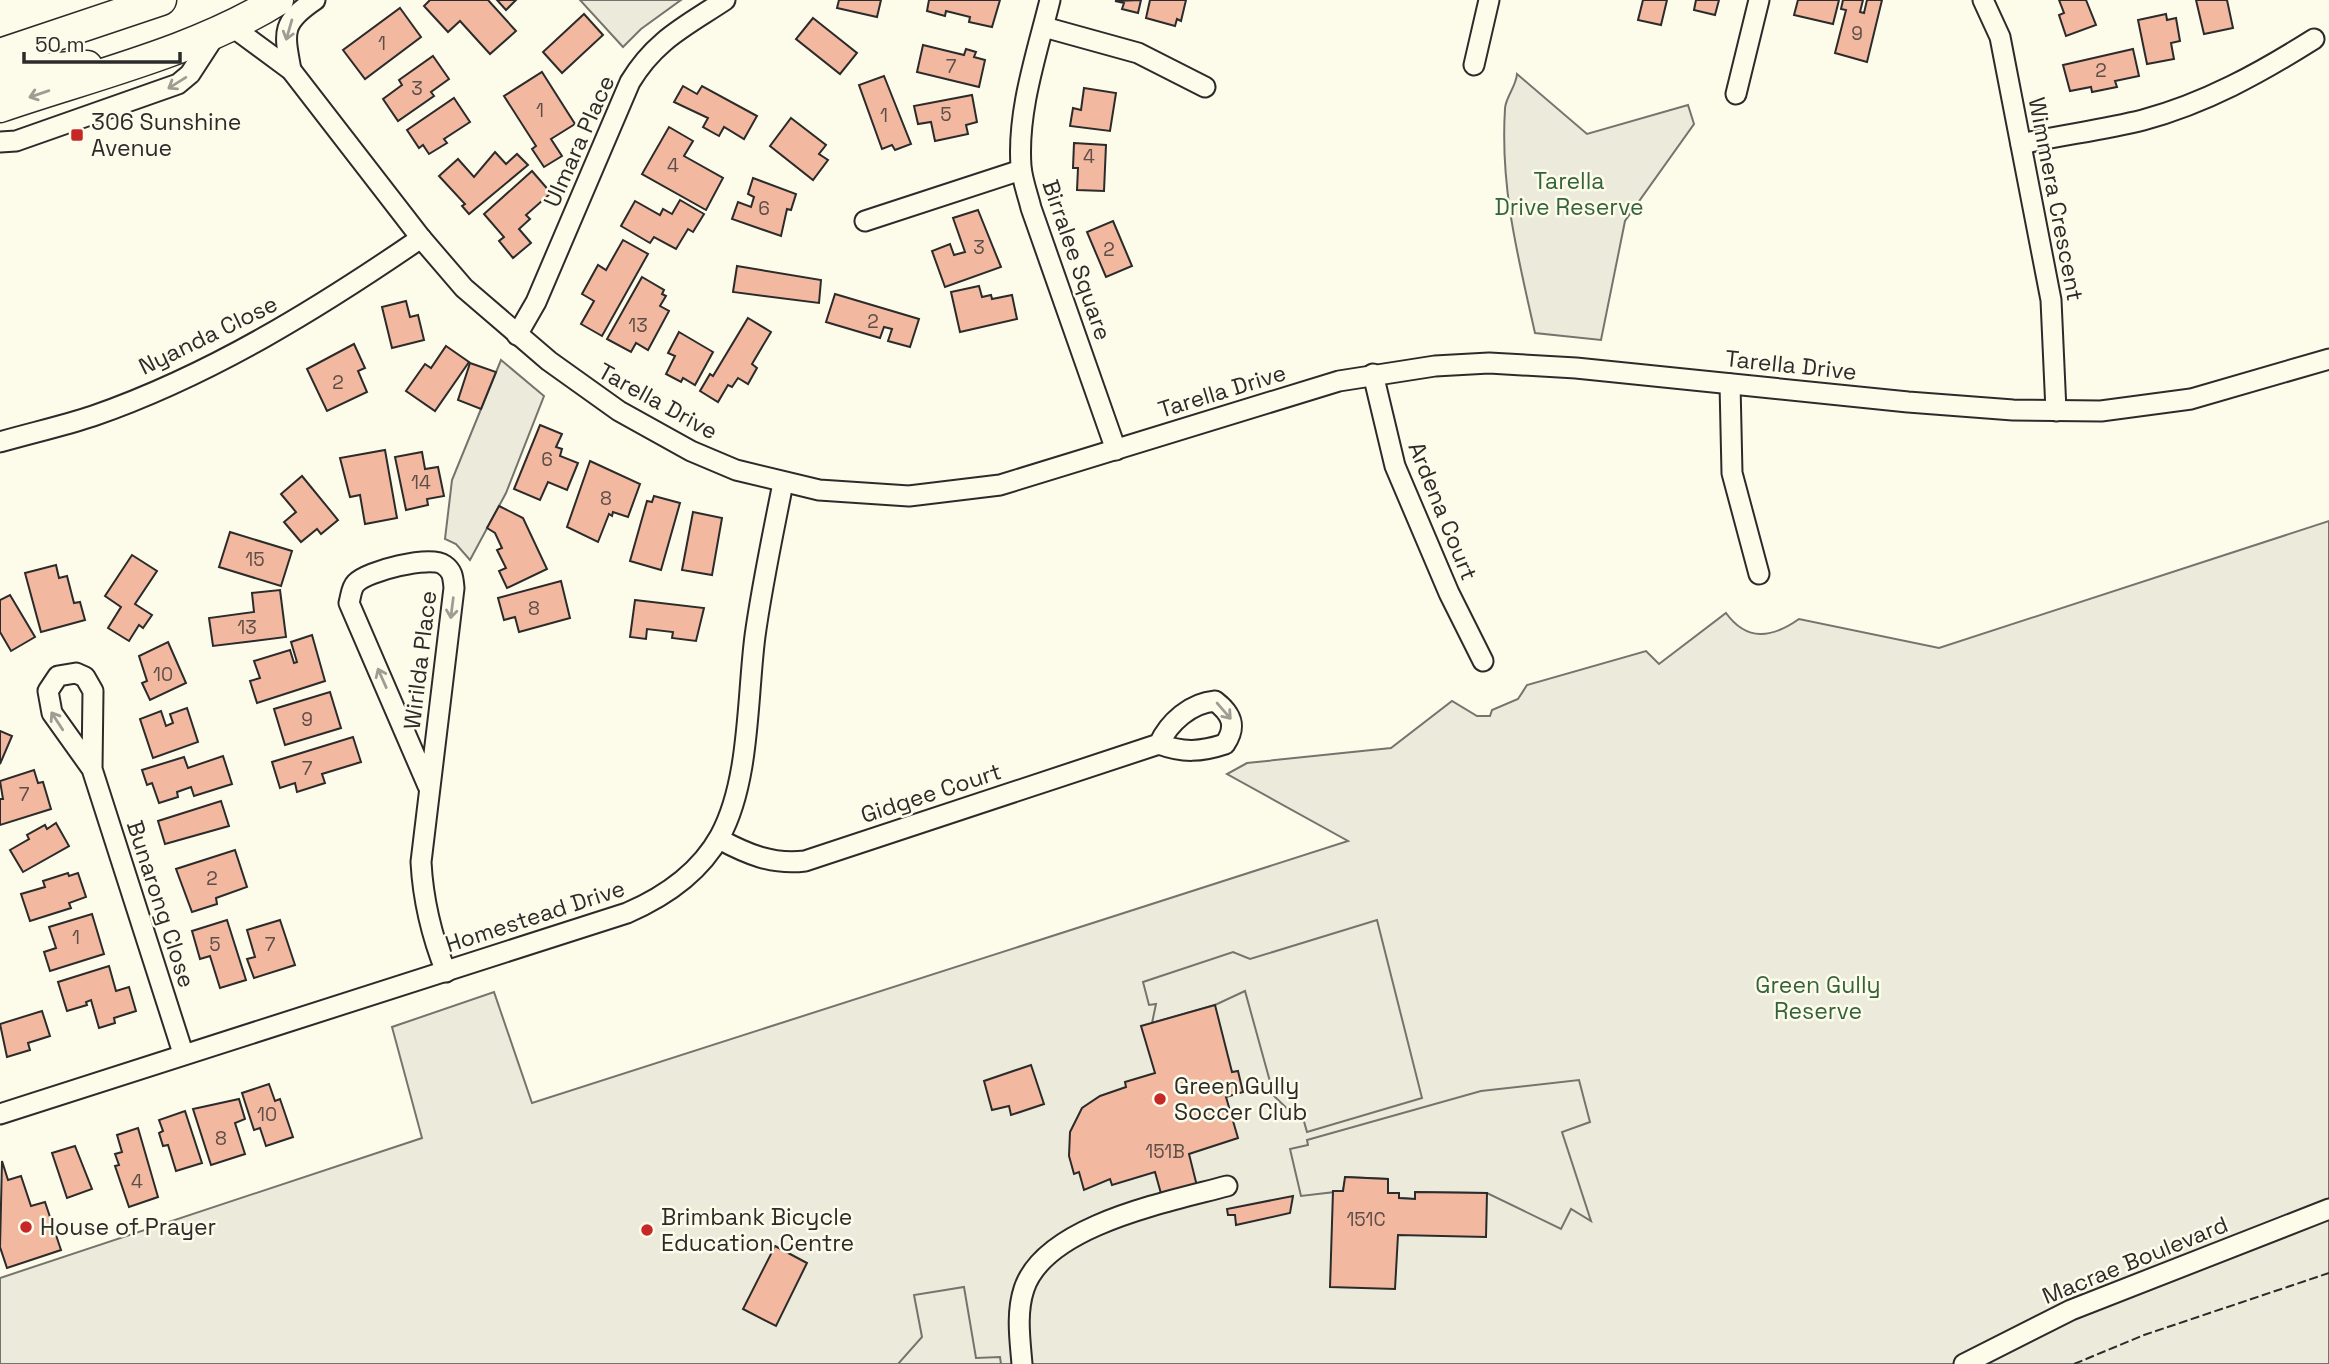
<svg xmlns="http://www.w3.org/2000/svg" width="2329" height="1364" viewBox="0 0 2329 1364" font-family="'Space Grotesk',sans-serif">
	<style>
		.park { fill: #ecebdb; stroke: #74746e; stroke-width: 2 }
		.parking { fill: #eceadb; stroke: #74746e; stroke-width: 2 }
		.building { fill: #f2b8a0; stroke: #2b2b2b; stroke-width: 2 }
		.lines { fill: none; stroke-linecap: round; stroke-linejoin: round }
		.minor-casing { stroke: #2b2b2b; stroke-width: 23 }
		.primary-casing { stroke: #2b2b2b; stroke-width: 33 }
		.minor { stroke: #fdfbea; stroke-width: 19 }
		.primary { stroke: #fdfbea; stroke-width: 30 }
		.fence { stroke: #2b2b2b; stroke-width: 2; stroke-dasharray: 9 3.5; stroke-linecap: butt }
		.oneway { stroke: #9e9d94 }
		.poi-dot { fill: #c62828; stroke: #fdfbea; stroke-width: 2.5 }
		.labels { text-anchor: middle; stroke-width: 5; stroke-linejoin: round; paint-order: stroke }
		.number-label { font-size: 19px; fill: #5d4e48 }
		.poi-label { font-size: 23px; fill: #2b2b2b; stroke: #fdfbea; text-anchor: start }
		.street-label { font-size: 23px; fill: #2b2b2b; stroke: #fdfbea }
		.park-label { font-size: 23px; fill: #34623c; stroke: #fdfbea }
	</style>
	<rect width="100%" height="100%" fill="#fdfbea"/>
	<g class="park">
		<polygon points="580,0 681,0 641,29 623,47"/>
		<path d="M1517,74L1587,134L1688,105L1694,124L1625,221L1601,340L1535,333C1518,257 1500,188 1505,109C1505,98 1516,87 1517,74Z"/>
		<polygon points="501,360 544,396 506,493 470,560 456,544 445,539 452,480"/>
		<path d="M2329,521V1364H0V1278L422,1138L392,1027L494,992L532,1103L1348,841L1227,774L1247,763L1391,748L1452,701L1477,716H1490L1492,710L1518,699L1527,685L1646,651L1659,664L1726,613C1747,642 1772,638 1799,619L1939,648Z"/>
	</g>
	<g class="parking">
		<polygon points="1377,920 1422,1098 1307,1132 1303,1118 1297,1118 1274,1096 1245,991 1215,1005 1152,1023 1156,1004 1149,1005 1143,982 1233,952 1250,959"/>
		<polygon points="1579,1080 1590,1122 1562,1132 1591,1221 1571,1209 1561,1229 1487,1193 1415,1192 1415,1199 1399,1198 1388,1193 1388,1179 1346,1177 1343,1191 1301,1196 1290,1149 1308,1145 1307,1140 1481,1091"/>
		<polygon points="964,1287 976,1358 1000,1357 1001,1364 898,1364 922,1337 914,1295"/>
	</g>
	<g class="building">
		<polygon points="430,0 488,0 516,31 490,54 460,21 448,32 424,6"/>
		<polygon points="497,0 516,0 506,10"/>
		<polygon points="839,0 881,0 877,17 837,8"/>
		<polygon points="929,0 1000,0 992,27 969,22 970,17 946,11 945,16 927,11"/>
		<polygon points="1141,0 1138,13 1122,9 1124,3 1115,1"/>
		<polygon points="1150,0 1186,0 1181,21 1177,19 1175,26 1146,18"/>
		<polygon points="1643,0 1667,0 1661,25 1638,20"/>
		<polygon points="1696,0 1719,0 1715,15 1694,10"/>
		<polygon points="1798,0 1839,0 1833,24 1794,15"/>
		<polygon points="1843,0 1863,0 1860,12 1864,13 1867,0 1882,0 1867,62 1835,53 1846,10 1841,9"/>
		<polygon points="2059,0 2086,0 2096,25 2066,36 2059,15 2064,13"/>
		<polygon points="2196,0 2227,0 2233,28 2204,34"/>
		<polygon points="400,8 421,37 365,79 343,50"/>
		<polygon points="584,14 603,35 562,73 543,52"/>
		<polygon points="2166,14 2167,20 2176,18 2180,41 2171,43 2174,59 2147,64 2138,20"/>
		<polygon points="813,18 857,53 840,74 796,39"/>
		<polygon points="923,45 964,55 966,49 976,52 974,57 985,60 979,87 917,72"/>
		<polygon points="2133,49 2139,76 2115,81 2117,87 2092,92 2091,87 2070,91 2063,65"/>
		<polygon points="433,56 449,79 431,92 434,96 398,121 383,99 402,85 399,80"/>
		<polygon points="542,72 575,124 551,139 562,156 544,167 532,149 536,146 504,96"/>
		<polygon points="884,76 911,144 895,150 892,145 882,149 859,85"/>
		<polygon points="683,86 697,94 702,86 757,116 744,139 724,127 719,136 703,127 708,118 674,102"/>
		<polygon points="1084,88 1116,93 1110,131 1070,126 1073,108 1081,110"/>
		<polygon points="972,95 977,122 966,125 968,134 935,141 931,122 918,124 914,106"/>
		<polygon points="454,98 470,122 444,139 447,143 429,154 423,145 419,148 407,130"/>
		<polygon points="791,118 826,145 819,154 828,160 813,180 770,146"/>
		<polygon points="669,127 693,141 684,156 723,178 706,210 642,174"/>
		<polygon points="1074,143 1106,145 1104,191 1077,190 1078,168 1073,168"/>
		<polygon points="495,152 506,164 517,154 528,165 469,214 462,206 465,204 439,176 458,159 474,177"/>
		<polygon points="532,171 551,193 526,215 530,219 519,229 531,243 513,258 499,241 504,237 484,214"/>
		<polygon points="753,178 796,194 791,210 787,209 781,236 732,219 738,202 751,207 754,197 748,194"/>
		<polygon points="680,200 704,214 693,232 688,229 676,249 654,237 650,243 621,226 635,201 660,215 663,209 672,214"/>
		<polygon points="978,210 1001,267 945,287 932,251 950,244 954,255 965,252 953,218"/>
		<polygon points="1113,221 1132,266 1106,277 1087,232"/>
		<polygon points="623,240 648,254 602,336 581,324 594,301 582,294 598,265 606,270"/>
		<polygon points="737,266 821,280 819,303 733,292"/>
		<polygon points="642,277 664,290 662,294 666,296 660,306 669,311 648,350 636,343 631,352 607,339"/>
		<polygon points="979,286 982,297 991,295 992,299 1012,295 1017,319 960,332 951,292"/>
		<polygon points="835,294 919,319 910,347 888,341 892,329 884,327 880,338 826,322"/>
		<polygon points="406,301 410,317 418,315 424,340 392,348 382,307"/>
		<polygon points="748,318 771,332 752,364 757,368 748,384 738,378 732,387 728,385 718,402 700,391 710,374 713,376"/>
		<polygon points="679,332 713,352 695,385 683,378 681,382 666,374 675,356 668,353"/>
		<polygon points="354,344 365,368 358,371 367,392 327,411 307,369"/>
		<polygon points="446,346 469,362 435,411 406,391 425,364 431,368"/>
		<polygon points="470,363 496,372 481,409 458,400"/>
		<polygon points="540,425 562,434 556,447 562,449 560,456 578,463 567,490 548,482 540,500 514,489"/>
		<polygon points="385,450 397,518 365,524 360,495 350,497 340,458"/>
		<polygon points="422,452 425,469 438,467 444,496 427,499 428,505 406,510 395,457"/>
		<polygon points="590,461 640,484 628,517 613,512 612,516 609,514 598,542 567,527"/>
		<polygon points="302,476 338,520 321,534 317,529 301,542 284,522 296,512 281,494"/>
		<polygon points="654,496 680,503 661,570 630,561 647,501 652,502"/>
		<polygon points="499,506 523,518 547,569 507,588 499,571 506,568 497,550 502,548 495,533 487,528"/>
		<polygon points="693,512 722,518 712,575 682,570"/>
		<polygon points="230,532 292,551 281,586 219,567"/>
		<polygon points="132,555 157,571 135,604 152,615 143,628 139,625 129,641 108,628 121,607 105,596"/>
		<polygon points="56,565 59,578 67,576 74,603 80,602 85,620 41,632 25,573"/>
		<polygon points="561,581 570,618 519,632 515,617 504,620 498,598"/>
		<polygon points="280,590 286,637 213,646 209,618 254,612 252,593"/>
		<polygon points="10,595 35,637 11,651 0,632 0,600"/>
		<polygon points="635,600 704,608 696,641 672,638 673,632 647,629 646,639 630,637"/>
		<polygon points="312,635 325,681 257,703 250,681 260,678 254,661 290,650 294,663 297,662 291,642"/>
		<polygon points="168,642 186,683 150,700 142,683 147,681 139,656"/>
		<polygon points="330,692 341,728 285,745 274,709"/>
		<polygon points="187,708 198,742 153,758 140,719 161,711 166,726 173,723 170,714"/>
		<polygon points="0,731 12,736 0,764"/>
		<polygon points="353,737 361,762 322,774 325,783 297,792 295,783 280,788 272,762"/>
		<polygon points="223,756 232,784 194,796 191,787 177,792 178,797 159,803 152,783 147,785 142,770 184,757 188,768"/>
		<polygon points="34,770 38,783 43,782 51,809 0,825 0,799 3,799 0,781"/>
		<polygon points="221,801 229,826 165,844 158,821"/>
		<polygon points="56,823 69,846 23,872 10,850 29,839 27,835 45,825 47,829"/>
		<polygon points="235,850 247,887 216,898 217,904 192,912 176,869"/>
		<polygon points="68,873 69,876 78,873 86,897 69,903 71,908 30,921 21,894 45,887 43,881"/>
		<polygon points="92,914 104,954 50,971 44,952 56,948 49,927"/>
		<polygon points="227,920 246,980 220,988 210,956 200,959 192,931"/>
		<polygon points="280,920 295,965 254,978 247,959 255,957 247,930"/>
		<polygon points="109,966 116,991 129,987 136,1011 114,1018 115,1023 99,1028 91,1000 86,1002 87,1005 67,1011 58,982"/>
		<polygon points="1215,1005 1232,1072 1238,1071 1243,1092 1226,1097 1238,1138 1189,1154 1197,1186 1162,1197 1155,1172 1112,1185 1110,1179 1084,1190 1079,1172 1074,1174 1069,1156 1070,1132 1082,1108 1100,1096 1126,1087 1125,1082 1155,1073 1141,1026"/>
		<polygon points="42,1011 50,1036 28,1043 30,1050 7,1057 0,1024"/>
		<polygon points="1031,1065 1044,1104 1011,1115 1009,1106 992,1110 984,1081"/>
		<polygon points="269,1084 275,1101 280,1099 293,1137 266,1146 260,1128 254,1130 242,1093"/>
		<polygon points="239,1099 245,1119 235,1123 245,1154 211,1165 193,1109"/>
		<polygon points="185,1111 202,1163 176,1171 168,1145 163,1146 159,1133 163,1131 159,1120"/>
		<polygon points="138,1128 158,1197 129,1207 115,1166 119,1165 115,1154 122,1152 117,1135"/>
		<polygon points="75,1146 92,1189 67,1198 52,1153"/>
		<polygon points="2,1161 8,1180 21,1176 31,1206 45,1202 61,1250 7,1268 0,1247"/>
		<polygon points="1345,1177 1388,1179 1388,1193 1399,1193 1399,1198 1415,1199 1415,1192 1487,1193 1486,1237 1398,1235 1395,1289 1330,1287 1333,1191 1343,1191"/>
		<polygon points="1293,1196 1290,1213 1236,1225 1235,1215 1228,1215 1227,1209"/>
		<polygon points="775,1246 807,1263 776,1326 743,1309"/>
	</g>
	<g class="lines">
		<g class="minor-casing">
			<g id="minor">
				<path d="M1050,0C1037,53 1017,111 1021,166C1022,180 1028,195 1031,208L1116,450"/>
				<polyline points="1983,0 2000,37 2051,300 2056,411"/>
				<polyline points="230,25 291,70 421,238 464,288 549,361 619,411 691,451 736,470 819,490 909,496 1000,485 1339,381 1435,366 1489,363 1576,368 1908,402 2013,410 2101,411 2191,399 2329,359"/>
				<polyline points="1044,27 1138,53 1205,87"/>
				<polyline points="1474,65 1489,0"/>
				<path d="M291,70C284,32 281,23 315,0"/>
				<polyline points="1736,94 1759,0"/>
				<polyline points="0,142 16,141 178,84 190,74 216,34"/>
				<path d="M2021,144C2061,135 2103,130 2143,120C2206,103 2260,73 2314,39"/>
				<polyline points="865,221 1021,170"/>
				<path d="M517,335L536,302L630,82C655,40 686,26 725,0"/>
				<polyline points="1373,374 1395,466 1449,593 1483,661"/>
				<polyline points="1730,384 1732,473 1759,574"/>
				<path d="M0,442C31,433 63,426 93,416C211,375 319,308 421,238"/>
				<polyline points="92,769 52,713 48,691 58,676 76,673 85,677 93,691 92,769 183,1053"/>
				<path d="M428,786L349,603C351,596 351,588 356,583C367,571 430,555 444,565C453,571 453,578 454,588L421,862C423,900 432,937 446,972"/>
				<path d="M719,839C747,854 772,865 805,861L1159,744C1183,753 1201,752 1225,744C1237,726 1232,714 1215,701C1191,703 1169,722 1159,744"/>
				<path d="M0,1114L627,913C664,897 700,872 720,836C750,781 747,698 755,636C762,585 773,534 783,483"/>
				<path d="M1022,1364C1020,1340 1016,1313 1024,1289C1045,1225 1168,1202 1227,1186"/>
				<polyline points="1964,1364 2071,1310 2329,1209"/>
			</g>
		</g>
		<g class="primary-casing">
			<g id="primary">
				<polyline points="0,54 161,0"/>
				<polyline points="0,80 42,69 87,66"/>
				<path d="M0,107C90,76 197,51 278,0"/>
			</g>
		</g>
		<use href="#minor" class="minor"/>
		<use href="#primary" class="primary"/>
		<polyline class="fence" points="2074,1364 2144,1335 2329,1273"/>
	</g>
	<defs><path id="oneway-shaft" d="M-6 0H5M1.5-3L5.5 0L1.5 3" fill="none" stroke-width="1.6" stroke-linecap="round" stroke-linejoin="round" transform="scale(1.75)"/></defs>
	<g class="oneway">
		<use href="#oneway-shaft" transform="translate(289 30) rotate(106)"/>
		<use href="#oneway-shaft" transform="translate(177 83) rotate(148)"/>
		<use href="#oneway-shaft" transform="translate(39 94) rotate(161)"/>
		<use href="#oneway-shaft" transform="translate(452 608) rotate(97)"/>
		<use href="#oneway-shaft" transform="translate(382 678) rotate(-114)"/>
		<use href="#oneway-shaft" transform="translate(1224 711) rotate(49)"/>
		<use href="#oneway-shaft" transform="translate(57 721) rotate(-123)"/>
	</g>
	<g class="poi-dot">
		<rect x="70" y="128" width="14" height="14" rx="3.5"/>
		<circle cx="1160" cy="1099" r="7"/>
		<circle cx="26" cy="1227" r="7"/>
		<circle cx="647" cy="1230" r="7"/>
	</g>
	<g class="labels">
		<g class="number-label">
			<text x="1857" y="40">9</text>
			<text x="382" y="50">1</text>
			<text x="951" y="73">7</text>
			<text x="2101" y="77">2</text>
			<text x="417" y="95">3</text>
			<text x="540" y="117">1</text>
			<text x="946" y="121">5</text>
			<text x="884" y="122">1</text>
			<text x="1089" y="163">4</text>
			<text x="673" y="172">4</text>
			<text x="764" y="215">6</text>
			<text x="979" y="254">3</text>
			<text x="1109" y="256">2</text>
			<text x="873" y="328">2</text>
			<text x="638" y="332">13</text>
			<text x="338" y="389">2</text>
			<text x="547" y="466">6</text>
			<text x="421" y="489">14</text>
			<text x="606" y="505">8</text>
			<text x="255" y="566">15</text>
			<text x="534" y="615">8</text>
			<text x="247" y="634">13</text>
			<text x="163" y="681">10</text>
			<text x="307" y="726">9</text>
			<text x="307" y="775">7</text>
			<text x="24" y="801">7</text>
			<text x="212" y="885">2</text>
			<text x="76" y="944">1</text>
			<text x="215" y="951">5</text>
			<text x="270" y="951">7</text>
			<text x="267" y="1121">10</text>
			<text x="221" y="1145">8</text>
			<text x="1165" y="1158">151B</text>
			<text x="137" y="1188">4</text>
			<text x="1366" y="1226">151C</text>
		</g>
		<g class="poi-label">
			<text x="91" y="130">306 Sunshine<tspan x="91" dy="26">Avenue</tspan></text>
			<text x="1174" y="1094">Green Gully<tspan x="1174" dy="26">Soccer Club</tspan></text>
			<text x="661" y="1225">Brimbank Bicycle<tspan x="661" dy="26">Education Centre</tspan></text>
			<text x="40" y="1235">House of Prayer</text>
		</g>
		<g class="street-label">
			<text transform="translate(579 141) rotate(-66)" y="8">Ulmara Place</text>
			<text transform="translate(2056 199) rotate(79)" y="8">Wimmera Crescent</text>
			<text transform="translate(1077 260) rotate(71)" y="8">Birralee Square</text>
			<text transform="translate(208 335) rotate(-26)" y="8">Nyanda Close</text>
			<text transform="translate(1791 365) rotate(6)" y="8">Tarella Drive</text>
			<text transform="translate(1222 391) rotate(-17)" y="8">Tarella Drive</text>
			<text transform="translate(658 401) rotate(29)" y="8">Tarella Drive</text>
			<text transform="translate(1443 511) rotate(68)" y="8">Ardena Court</text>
			<text transform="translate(420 660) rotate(-83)" y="8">Wirilda Place</text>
			<text transform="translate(931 793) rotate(-18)" y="8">Gidgee Court</text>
			<text transform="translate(161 904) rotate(72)" y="8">Bunarong Close</text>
			<text transform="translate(535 916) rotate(-18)" y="8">Homestead Drive</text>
			<text transform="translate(2135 1260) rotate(-22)" y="8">Macrae Boulevard</text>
		</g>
		<g class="park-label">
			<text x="1569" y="189">Tarella<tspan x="1569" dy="26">Drive Reserve</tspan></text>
			<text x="1818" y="993">Green Gully<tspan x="1818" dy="26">Reserve</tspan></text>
		</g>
	</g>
	<path d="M24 52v10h156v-10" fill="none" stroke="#2b2b2b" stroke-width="3.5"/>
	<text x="35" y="52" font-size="21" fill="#2b2b2b" stroke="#fdfbea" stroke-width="5" paint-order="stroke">50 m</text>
</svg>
